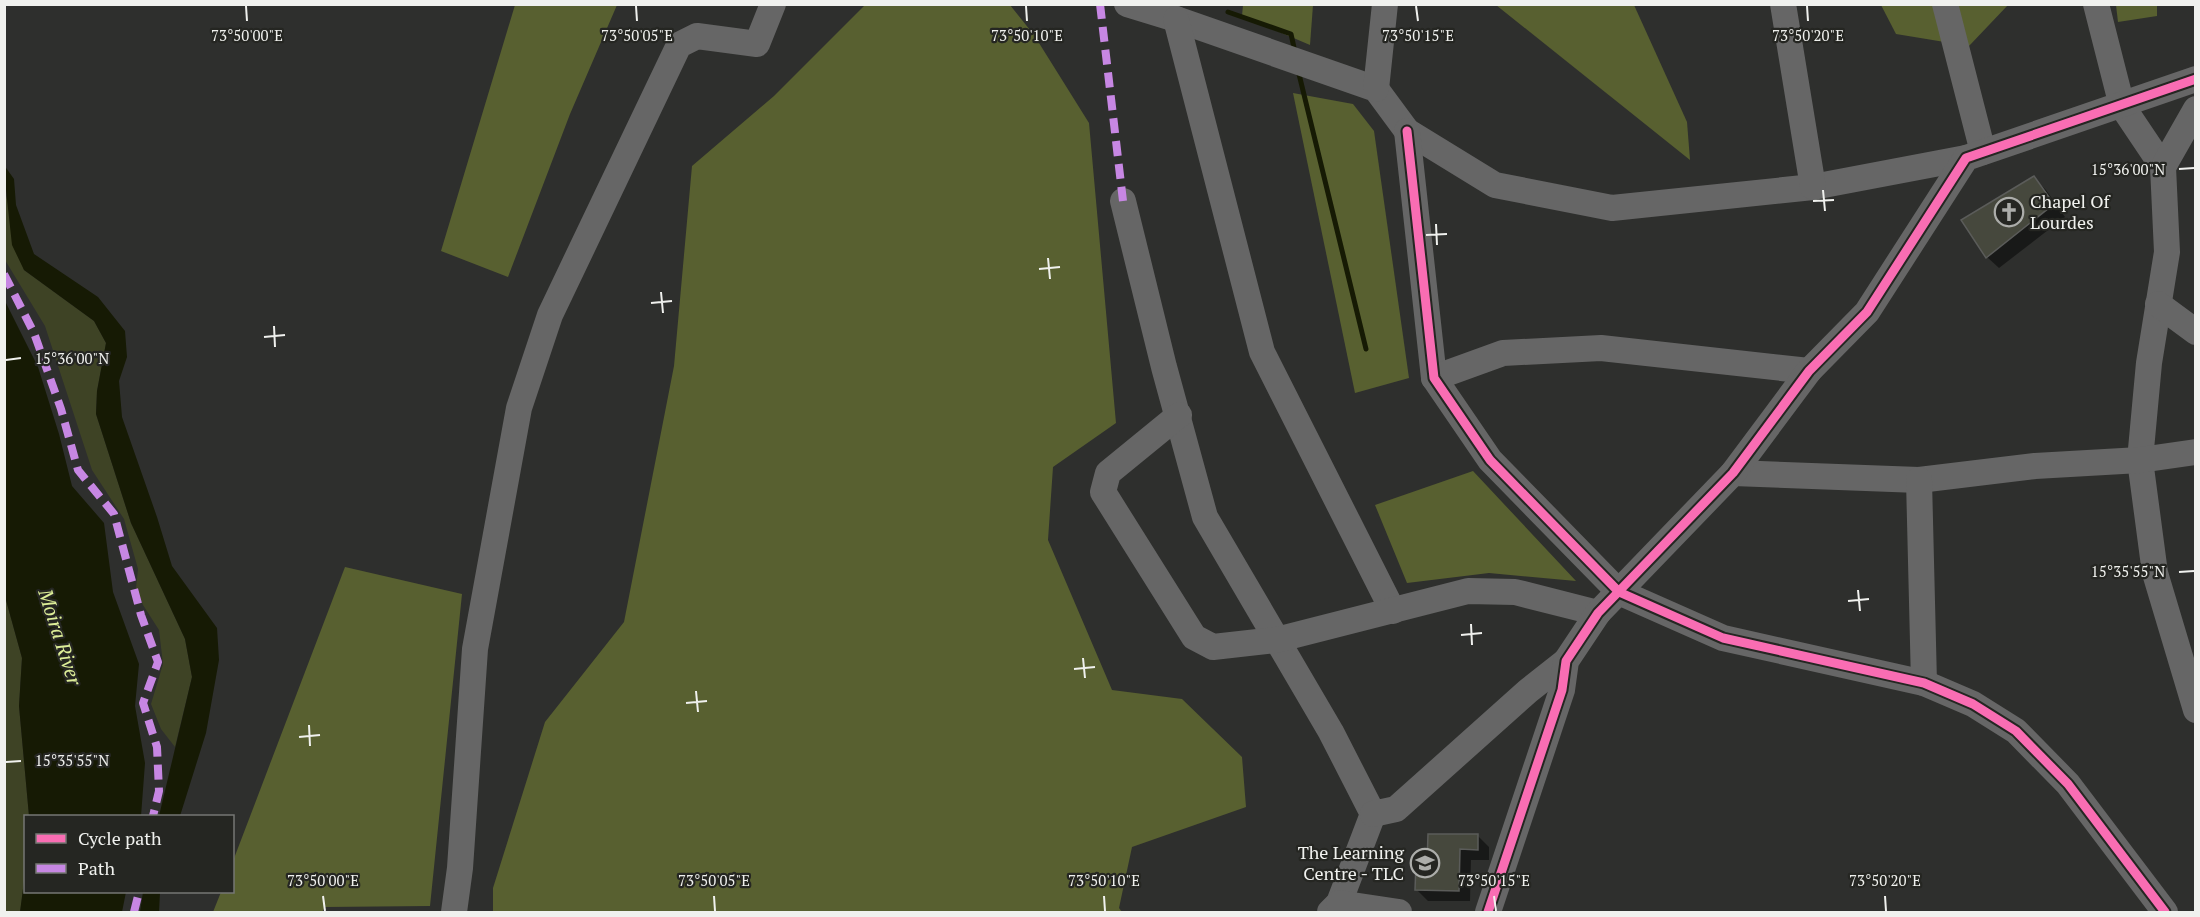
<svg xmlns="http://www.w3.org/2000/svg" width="2200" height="917" viewBox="0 0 2200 917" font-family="'PT Serif',serif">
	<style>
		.green { fill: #3e4325 }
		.forest { fill: #586030 }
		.water { fill: #161a04 }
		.shadow { fill: #0007 }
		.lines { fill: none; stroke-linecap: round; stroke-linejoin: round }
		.stream { stroke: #161a04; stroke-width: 5 }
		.building { fill: #46483d; stroke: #5b5c5a; stroke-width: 1.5 }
		.minor { stroke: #666; stroke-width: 26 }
		.quiet { stroke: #c787e3; stroke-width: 8; stroke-dasharray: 15 8; stroke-linecap: butt }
		.cycleway-casing { stroke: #252622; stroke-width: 13 }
		.cycleway { stroke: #f96db3; stroke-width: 9 }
		.ticks { fill: none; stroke: #f0f1ee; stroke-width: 2 }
		.labels { text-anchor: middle; stroke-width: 4.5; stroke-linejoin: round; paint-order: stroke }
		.poi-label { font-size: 18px; fill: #f0f1ee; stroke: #252622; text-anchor: start }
		.water-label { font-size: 20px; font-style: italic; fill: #ddee98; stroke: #252622 }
		.ticks-label { font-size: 15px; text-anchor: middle; fill: #f0f1ee; stroke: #252622; stroke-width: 4.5; stroke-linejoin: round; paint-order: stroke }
	</style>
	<rect width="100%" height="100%" fill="#2e2f2d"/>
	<g class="green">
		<polygon points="4,187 24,270 94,321 106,343 97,391 96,414 131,523 185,639 192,677 175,747 161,729 151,704 163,664 159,630 143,605 136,588 138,569 124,519 92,470 45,326 5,260"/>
		<polygon points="4,593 22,658 19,706 29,816 26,816 26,873 20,912 4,912"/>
	</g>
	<g class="forest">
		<polygon points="515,5 617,5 570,114 508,277 441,251"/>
		<polygon points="865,5 1010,5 1034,35 1089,123 1116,423 1053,467 1048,540 1112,690 1182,699 1242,757 1246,807 1132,847 1119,908 1122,912 493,912 493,888 545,722 624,622 674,366 692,166 774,96"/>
		<polygon points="1243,5 1313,5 1310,45 1242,16"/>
		<polygon points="1496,5 1634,5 1687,122 1690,160"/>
		<polygon points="1881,5 2008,5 1969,46 1896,34"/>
		<polygon points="2116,5 2157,5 2157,16 2118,22"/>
		<polygon points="1293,93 1353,104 1374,131 1409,378 1355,393"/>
		<polygon points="1473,471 1576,581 1489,573 1407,583 1375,505"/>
		<polygon points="345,567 462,594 430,906 325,907 322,912 213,912 221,892 232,892 233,861"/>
	</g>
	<g class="water">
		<polygon points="4,165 14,179 16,205 34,254 98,297 125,331 127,357 119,381 122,417 157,517 172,566 217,628 219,660 206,733 180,816 159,816 192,677 185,639 131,523 96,414 97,391 106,343 94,321 24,270 12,245 6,190 5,187"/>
		<polygon points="5,301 38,367 59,434 72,486 104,523 113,592 139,664 135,706 145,763 141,816 29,816 19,706 22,658 4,593"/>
		<polygon points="25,873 26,892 126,892 122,912 20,912"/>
		<polygon points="143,892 160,892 159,912 140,912"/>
	</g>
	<g class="shadow">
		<polygon points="2034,178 2046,190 2065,217 1999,268 1987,257"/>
		<polygon points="1478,836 1489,847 1489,860 1471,860 1470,901 1428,901 1417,890 1429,865"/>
	</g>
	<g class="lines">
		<g class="stream">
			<polyline points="1228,12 1291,34 1295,52"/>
			<polyline points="1298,70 1366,349"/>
		</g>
	</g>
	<g class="building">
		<polygon points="2034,176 2054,204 1986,258 1961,220"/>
		<polygon points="1428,834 1478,834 1478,850 1460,849 1459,891 1415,890 1416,864 1427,864"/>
	</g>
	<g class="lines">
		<g class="minor">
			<polyline points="1127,4 1176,19 1376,89 1407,131 1495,185 1612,208 1813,187 1966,158"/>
			<polyline points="1783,4 1813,187"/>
			<polyline points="1945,4 1983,152"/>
			<polyline points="2096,4 2122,106 2163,167 2167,252 2149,363 2140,460 2155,573 2196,710"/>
			<polyline points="1176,19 1262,352 1393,611"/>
			<polyline points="1376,89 1385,4"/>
			<polyline points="1407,131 1434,378 1490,460 1619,592 1723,638 1924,683 1973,704 2016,731 2068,784 2165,912"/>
			<polyline points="2163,167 2196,109"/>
			<polyline points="1123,201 1164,367 1205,517 1331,732 1373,814 1339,903 1330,912"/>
			<polyline points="2158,304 2196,332"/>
			<polyline points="1434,378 1503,353 1601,348 1809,371"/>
			<polyline points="1179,415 1108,473 1103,492 1194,637 1213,647 1276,640 1468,591 1515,592 1598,613"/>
			<polyline points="1733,473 1919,480 2035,466 2140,460 2196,452"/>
			<polyline points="1919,480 1924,683"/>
			<polyline points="1373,814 1396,809 1528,691 1566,661"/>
			<polyline points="1339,903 1399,912"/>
			<polyline points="454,912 460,868 475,649 519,408 550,315 679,45 697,36 757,44 773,4"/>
			<polyline points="1488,912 1562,690 1566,661 1598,613 1733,473 1809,371 1867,312 1966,158 2196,79"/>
		</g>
		<g class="quiet">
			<polyline points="1100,4 1123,201"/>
			<polyline points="4,274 34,333 61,409 78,470 114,514 141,615 158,662 143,703 157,747 159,791 153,816"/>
			<polyline points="134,912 139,892"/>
		</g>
		<g class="cycleway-casing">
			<g id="cycleway">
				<polyline points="1407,131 1434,378 1490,460 1619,592 1723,638 1924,683 1973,704 2016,731 2068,784 2165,912"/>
				<polyline points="1488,912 1562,690 1566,661 1598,613 1733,473 1809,371 1867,312 1966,158 2196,79"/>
			</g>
		</g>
		<use href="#cycleway" class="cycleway"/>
	</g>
	<path class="ticks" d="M246,6L247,21M636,6L637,21M1026,6L1027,21M1416,6L1418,21M1807,6L1808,21M2179,169L2194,168M1823,190L1825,211M1813,201L1834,200M1436,224L1437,245M1426,235L1447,234M1048,258L1050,279M1039,269L1060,267M661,292L663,313M651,303L672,301M274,326L275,347M264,337L285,335M6,360L21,358M2179,572L2194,571M1858,590L1860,611M1848,601L1869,599M1471,624L1472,645M1461,635L1482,633M1083,658L1085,678M1074,669L1095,667M696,691L698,712M686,703L707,701M309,725L310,746M299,737L320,735M6,762L21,761M323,896L325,911M714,896L715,911M1104,896L1105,911M1494,896L1496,911M1885,896L1886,911"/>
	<defs>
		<g id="church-ring" transform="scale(1.5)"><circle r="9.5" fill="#252622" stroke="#acadaa" stroke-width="1.5"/><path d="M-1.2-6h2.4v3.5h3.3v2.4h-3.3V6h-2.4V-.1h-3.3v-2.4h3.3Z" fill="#acadaa"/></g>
		<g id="school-ring" transform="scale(1.5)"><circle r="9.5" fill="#252622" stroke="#acadaa" stroke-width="1.5"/><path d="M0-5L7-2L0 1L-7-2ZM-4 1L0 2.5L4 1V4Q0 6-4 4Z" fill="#acadaa"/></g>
	</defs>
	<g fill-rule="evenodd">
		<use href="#church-ring" x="2009" y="212"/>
		<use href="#school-ring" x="1425" y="863"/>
	</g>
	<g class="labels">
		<g class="poi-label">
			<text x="2030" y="208">Chapel Of<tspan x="2030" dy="21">Lourdes</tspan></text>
			<text x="1404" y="859" text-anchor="end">The Learning<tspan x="1404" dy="21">Centre - TLC</tspan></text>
		</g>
		<g class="water-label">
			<text transform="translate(60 637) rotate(72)" y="7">Moira River</text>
		</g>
	</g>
	<g class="ticks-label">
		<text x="247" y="41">73°50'00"E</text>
		<text x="637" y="41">73°50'05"E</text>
		<text x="1027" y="41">73°50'10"E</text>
		<text x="1418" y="41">73°50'15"E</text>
		<text x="1808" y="41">73°50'20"E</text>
		<text x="2128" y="175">15°36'00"N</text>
		<text x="72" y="364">15°36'00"N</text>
		<text x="2128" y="577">15°35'55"N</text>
		<text x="72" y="766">15°35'55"N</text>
		<text x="323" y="886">73°50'00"E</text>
		<text x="714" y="886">73°50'05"E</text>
		<text x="1104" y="886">73°50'10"E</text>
		<text x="1494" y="886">73°50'15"E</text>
		<text x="1885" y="886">73°50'20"E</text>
	</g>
	<rect width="2200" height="917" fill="none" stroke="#f0f1ee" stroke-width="12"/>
	<rect x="24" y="815" width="210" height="78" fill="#252622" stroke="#767774" stroke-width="1.5"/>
	<rect x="36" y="834" width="30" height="9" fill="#f96db3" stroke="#767774" stroke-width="1.5"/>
	<text x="78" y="845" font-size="18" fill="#f0f1ee">Cycle path</text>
	<rect x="36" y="864" width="30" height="9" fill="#c787e3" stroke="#767774" stroke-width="1.5"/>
	<text x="78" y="875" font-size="18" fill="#f0f1ee">Path</text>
</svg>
